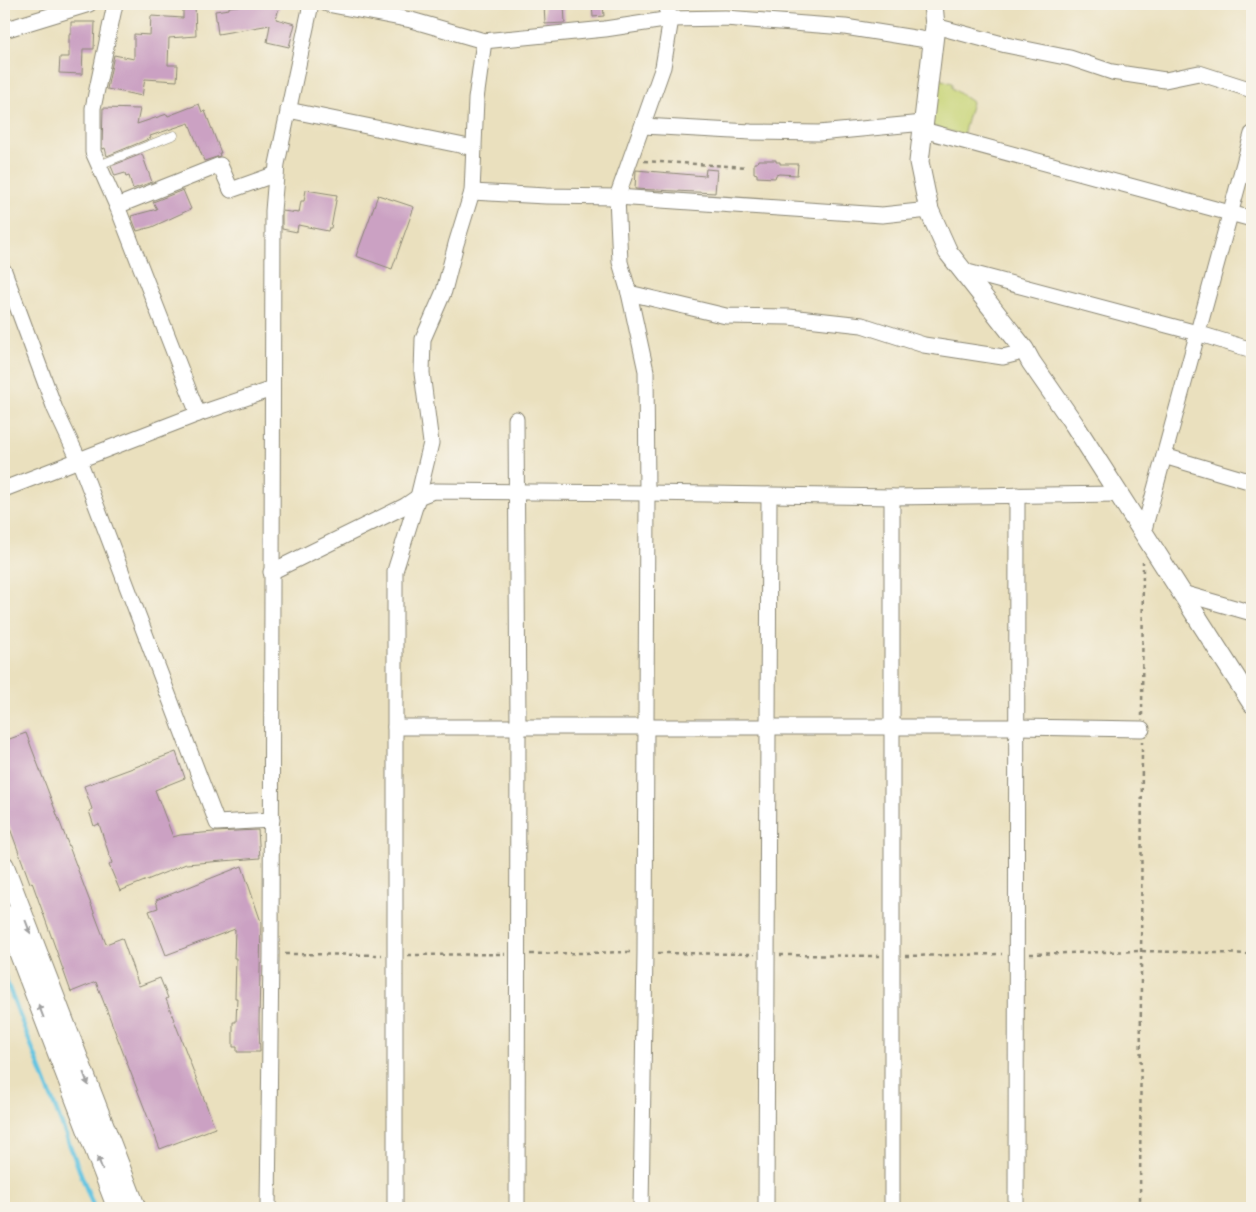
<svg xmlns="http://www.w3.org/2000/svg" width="1256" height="1212" viewBox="0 0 1256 1212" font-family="'EB Garamond',serif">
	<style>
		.green { fill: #c7d476; stroke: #798050 }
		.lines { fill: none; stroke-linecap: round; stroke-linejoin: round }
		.stream { stroke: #63c4e1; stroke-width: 4.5 }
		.building { fill: #cba1c3 }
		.service-casing { stroke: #8a8674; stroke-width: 9 }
		.minor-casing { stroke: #8a8674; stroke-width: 17 }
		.tertiary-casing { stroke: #8a8674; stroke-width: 21 }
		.path { stroke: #8a8674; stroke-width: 2.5; stroke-dasharray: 4 4; stroke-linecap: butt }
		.service { stroke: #fff; stroke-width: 8 }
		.minor { stroke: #fff; stroke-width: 15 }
		.tertiary { stroke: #fff; stroke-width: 19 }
		.oneway { fill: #a0a0a0 }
	</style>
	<rect width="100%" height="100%" fill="#f7f3e8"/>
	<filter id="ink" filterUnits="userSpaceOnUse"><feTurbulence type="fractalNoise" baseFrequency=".02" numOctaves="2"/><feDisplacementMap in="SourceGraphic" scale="10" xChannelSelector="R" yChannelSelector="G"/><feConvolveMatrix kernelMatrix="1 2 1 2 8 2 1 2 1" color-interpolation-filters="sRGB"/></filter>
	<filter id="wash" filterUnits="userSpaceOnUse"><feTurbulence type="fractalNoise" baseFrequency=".0096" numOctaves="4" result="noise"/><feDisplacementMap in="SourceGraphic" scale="20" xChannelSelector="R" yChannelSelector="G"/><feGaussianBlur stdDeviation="1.12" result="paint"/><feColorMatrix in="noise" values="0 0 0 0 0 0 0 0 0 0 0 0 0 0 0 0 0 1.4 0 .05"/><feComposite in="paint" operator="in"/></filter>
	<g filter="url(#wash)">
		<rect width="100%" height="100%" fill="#eae0be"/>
		<polygon class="green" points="939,79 952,83 952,88 972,102 963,135 931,126"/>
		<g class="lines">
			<polyline class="stream" points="4,975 94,1208"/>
		</g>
		<g id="blocks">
			<g class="building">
				<polygon points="183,4 195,4 196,36 169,38 168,65 178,65 177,81 145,79 142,96 107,89 114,55 134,59 134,34 150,35 151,16 183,18"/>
				<polygon points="252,4 280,4 276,19 295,24 289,47 267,42 270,25 218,34 215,11 229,9 229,7"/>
				<polygon points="544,4 564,4 565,23 545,24"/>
				<polygon points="592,4 603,4 604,16 593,17"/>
				<polygon points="71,22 95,22 94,49 83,49 82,74 59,73 60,57 69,57 69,34 71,34"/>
				<polygon points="199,104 202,112 205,111 221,153 219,153 220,156 204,161 189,123 150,136 151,138 107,156 105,148 102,149 103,108 140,109 137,124 167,114 168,116"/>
				<polygon points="142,154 152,182 133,189 129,176 126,177 125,173 115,176 111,166"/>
				<polygon points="758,160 776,160 776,162 780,162 780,164 798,164 797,175 779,174 776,175 775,178 757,177 757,174 754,173 754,163 757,163"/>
				<polygon points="706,169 717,170 715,193 635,189 636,170 705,176"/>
				<polygon points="183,190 191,209 152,227 137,231 131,216 157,209 153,202"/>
				<polygon points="306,190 337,195 331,228 329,228 328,231 298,225 297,232 282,229 282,211 299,213 301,201 304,201"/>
				<polygon points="378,195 414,207 392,269 356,256"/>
				<polygon points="26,733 106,944 122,938 139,986 160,978 168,998 166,999 215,1128 160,1149 96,982 71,992 32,882 30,883 4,812 4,741"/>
				<polygon points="176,752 185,778 155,790 173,837 180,835 214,832 258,830 260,858 186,864 120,891 109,865 112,863 99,824 94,826 89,811 92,809 84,786"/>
				<polygon points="242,866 261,922 259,1021 260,1052 237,1052 237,1047 233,1047 233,1022 236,1022 237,998 235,998 236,958 234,958 235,929 166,955 149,911 158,908 156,900"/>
			</g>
		</g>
	</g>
	<g filter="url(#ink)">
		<use href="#blocks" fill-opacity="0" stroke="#8a8674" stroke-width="1"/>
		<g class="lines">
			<g class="service-casing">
				<polyline id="service" points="99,165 174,135"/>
			</g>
			<g class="minor-casing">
				<g id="minor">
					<polyline points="115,4 93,108 93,152 117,206 198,414"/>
					<polyline points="327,4 411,20 484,41 605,29 671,19 725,18 845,27 933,41"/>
					<polyline points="935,26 1006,45 1070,58 1112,72 1165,80 1199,73 1252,90"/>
					<polyline points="4,30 89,4"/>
					<polyline points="288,110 474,148"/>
					<polyline points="643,126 751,132 819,133 924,123"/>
					<polyline points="923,130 1252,219"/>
					<polyline points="472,192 546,196 617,197 882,215 929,210"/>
					<polyline points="117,206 220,165 231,190 276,174"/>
					<polyline points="960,270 1197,333 1252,350"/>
					<polyline points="4,271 55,409 79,460 217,823 272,820"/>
					<polyline points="629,293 726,316 789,317 862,325 924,345 1003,357 1015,354 1024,349"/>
					<polyline points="516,419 518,726 517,1208"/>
					<polyline points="1164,456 1252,482"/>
					<polyline points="4,489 198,414 272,389"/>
					<polyline points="1143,533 1252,134"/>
					<polyline points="271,572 405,506 418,497 433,491 647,493 892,497 1118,494"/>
					<polyline points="1182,593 1252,613"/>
					<polyline points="395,727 1017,727 1142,729"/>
					<polyline points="268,1208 271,954 273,211 277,164 311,4"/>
					<polyline points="395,1208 395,571 418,497 431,443 422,373 423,339 444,291 456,244 472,192 476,99 484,41"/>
					<polyline points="641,1208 645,952 647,493 646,371 629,293 620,262 617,197 663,67 671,19 664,4"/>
					<polyline points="766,1208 769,495"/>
					<polyline points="892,1208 892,497"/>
					<polyline points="1016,1208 1017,495"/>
				</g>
			</g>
			<g class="tertiary-casing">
				<g id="tertiary">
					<polyline points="933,4 935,26 919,162 929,210 948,252 1024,349 1031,362 1074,424 1252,703"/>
					<polyline points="4,865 136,1208"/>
					<polyline points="4,914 117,1208"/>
				</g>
			</g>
			<g class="path">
				<polyline points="644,161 747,167"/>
				<polyline points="1142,716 1143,562"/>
				<polyline points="658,953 755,954"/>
				<polyline points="285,954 382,955"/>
				<polyline points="530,954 632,952"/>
				<polyline points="1030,954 1141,951 1252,954"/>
				<polyline points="408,955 505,954"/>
				<polyline points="780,955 880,956"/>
				<polyline points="905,956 1002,954"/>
				<polyline points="1140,1208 1142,742"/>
			</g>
			<use href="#service" class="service"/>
			<use href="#minor" class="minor"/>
			<use href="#tertiary" class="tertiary"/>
		</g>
		<defs><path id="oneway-solid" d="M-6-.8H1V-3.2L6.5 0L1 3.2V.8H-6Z" transform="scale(1.25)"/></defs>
		<g class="oneway">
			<use href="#oneway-solid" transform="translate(28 927) rotate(69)"/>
			<use href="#oneway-solid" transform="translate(41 1011) rotate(-111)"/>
			<use href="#oneway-solid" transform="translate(86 1079) rotate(69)"/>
			<use href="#oneway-solid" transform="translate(100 1163) rotate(-111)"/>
		</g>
	</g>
	<rect width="1256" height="1212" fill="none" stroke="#f7f3e8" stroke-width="20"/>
</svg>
